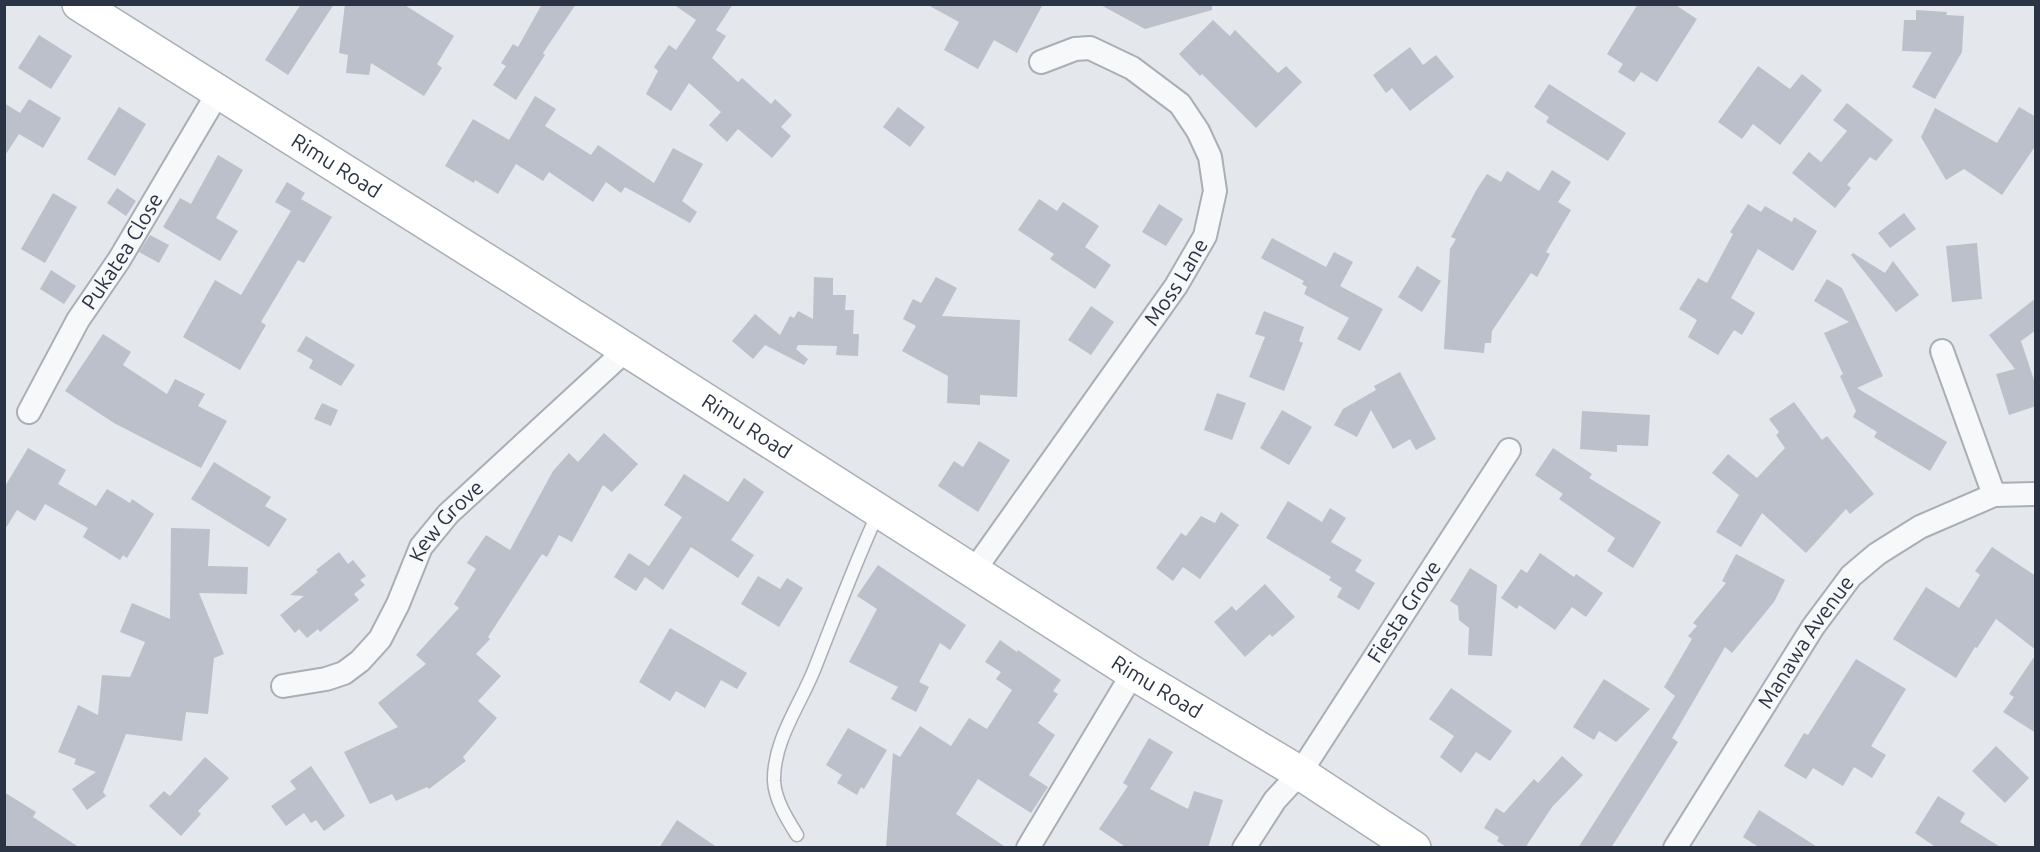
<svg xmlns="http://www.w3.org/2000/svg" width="2040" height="852" viewBox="0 0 2040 852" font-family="Ubuntu,sans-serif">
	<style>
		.building { fill: #bbc0ca }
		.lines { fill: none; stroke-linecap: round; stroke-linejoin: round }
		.service-casing { stroke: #a9aeb7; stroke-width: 15 }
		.minor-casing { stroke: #a9aeb7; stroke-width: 26 }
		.secondary-casing { stroke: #a9aeb7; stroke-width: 36 }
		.service { stroke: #f7f8fa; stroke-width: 12 }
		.minor { stroke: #f7f8fa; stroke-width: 22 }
		.secondary { stroke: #fff; stroke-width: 33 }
		.labels { text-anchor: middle; stroke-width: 4.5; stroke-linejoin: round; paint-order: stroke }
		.street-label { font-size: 21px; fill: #2b3445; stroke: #f4f6f9 }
	</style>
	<rect width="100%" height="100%" fill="#e4e7ec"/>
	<g class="building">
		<polygon points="301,4 334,4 288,75 265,60"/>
		<polygon points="345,4 403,4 454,36 437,64 442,68 424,96 371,63 369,75 346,73 348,55 339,53"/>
		<polygon points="542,4 576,4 543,53 545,55 516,100 493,85 506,66 501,63 513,44 518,47"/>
		<polygon points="673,4 733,4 716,30 726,36 712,58 738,82 742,78 771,104 775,99 792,115 781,127 791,136 772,158 738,129 727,142 709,125 721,112 689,83 671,111 646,94 658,71 654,67 669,45 676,50 696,20"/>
		<polygon points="926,4 1043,4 1017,53 994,40 978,69 944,50 959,22"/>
		<polygon points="1099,4 1212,4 1212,10 1145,29"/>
		<polygon points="1638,4 1674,4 1697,19 1657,82 1641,72 1634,82 1618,72 1623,64 1607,54"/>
		<polygon points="1916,10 1947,12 1946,15 1964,16 1962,52 1935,99 1912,87 1932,52 1902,51 1904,20 1916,20"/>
		<polygon points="1213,20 1230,36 1235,30 1278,73 1286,66 1302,82 1256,128 1202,74 1200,76 1179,54"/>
		<polygon points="39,35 72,56 51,89 18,68"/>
		<polygon points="1410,47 1423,65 1436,55 1454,77 1410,111 1392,88 1386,93 1373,75"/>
		<polygon points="1758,66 1790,89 1802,74 1822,90 1780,145 1753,124 1742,139 1718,122"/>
		<polygon points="1549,84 1626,133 1608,161 1546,122 1549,117 1534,107"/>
		<polygon points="535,96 556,109 545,126 591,155 598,145 654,183 673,148 703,164 682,201 697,212 690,223 625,187 621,193 606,182 593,202 549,172 543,181 516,164 498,194 475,180 474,183 445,166 473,119 509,140"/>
		<polygon points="29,99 61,118 43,148 19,134 4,157 4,103 20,113"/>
		<polygon points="1847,103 1893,140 1876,161 1870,157 1847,185 1851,188 1835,208 1792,173 1809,152 1821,162 1847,131 1833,120"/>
		<polygon points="119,107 146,124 115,176 87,159"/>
		<polygon points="898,107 925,127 910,147 883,127"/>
		<polygon points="2019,107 2036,117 2036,145 2002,195 1964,169 1946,180 1921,137 1935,108 1997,143"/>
		<polygon points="218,155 243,170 216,218 238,231 220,261 163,227 180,198 191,204"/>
		<polygon points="1552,170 1571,182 1558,202 1571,210 1546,252 1550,254 1537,277 1531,273 1492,331 1491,343 1485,343 1484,353 1444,349 1450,249 1456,239 1451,237 1477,189 1487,174 1501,182 1507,171 1539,191"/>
		<polygon points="287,182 305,193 301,199 332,217 304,263 298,260 261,322 266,325 240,370 183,337 215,280 241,295 291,211 275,202"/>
		<polygon points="117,188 136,201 126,216 107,203"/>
		<polygon points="53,193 77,207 45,263 21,249"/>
		<polygon points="1039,199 1057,211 1063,202 1099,226 1085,247 1111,265 1095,289 1050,259 1054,254 1018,230"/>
		<polygon points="1159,204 1183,219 1166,246 1142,232"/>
		<polygon points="1748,204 1761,212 1765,206 1792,222 1794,217 1817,231 1793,271 1758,249 1731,298 1755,313 1742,335 1734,330 1718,355 1688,337 1697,320 1679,309 1698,278 1707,283 1733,234 1730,232"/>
		<polygon points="1904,213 1916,229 1890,248 1878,233"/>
		<polygon points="150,235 169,245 159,263 139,252"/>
		<polygon points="1272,238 1326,267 1334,252 1353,262 1340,286 1383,309 1360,351 1337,339 1349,318 1304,294 1307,287 1302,284 1304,281 1261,258"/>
		<polygon points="1977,243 1982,299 1952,302 1946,246"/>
		<polygon points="1853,253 1885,273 1893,261 1919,295 1896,312 1851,255"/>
		<polygon points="1417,266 1441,281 1422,312 1398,297"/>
		<polygon points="51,270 76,286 64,304 40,289"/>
		<polygon points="814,277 833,278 833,295 846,295 845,310 854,310 853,334 859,334 858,356 836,355 837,346 798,345 796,349 808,359 804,365 765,345 753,359 732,341 755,314 780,335 790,316 794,318 798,311 813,319"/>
		<polygon points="936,277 957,288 942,316 1020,320 1017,397 980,395 980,405 947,403 948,376 902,351 916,326 903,319 913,299 921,303"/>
		<polygon points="1827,279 1842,288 1883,376 1857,388 1947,442 1930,471 1874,437 1877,432 1853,417 1856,411 1840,376 1843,374 1824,333 1849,322 1814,301"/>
		<polygon points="2036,298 2036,330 2021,341 2036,386 2036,406 2009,415 1996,374 2015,369 1989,335"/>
		<polygon points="1091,306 1114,322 1091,355 1068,340"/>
		<polygon points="1264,311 1304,327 1299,341 1303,343 1284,391 1249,377 1265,337 1255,334"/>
		<polygon points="103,334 131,352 123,365 167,394 175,379 205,394 198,406 227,421 201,468 114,423 65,391"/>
		<polygon points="306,336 355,365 341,386 309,368 313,360 297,351"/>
		<polygon points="1400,372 1436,439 1416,450 1410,439 1393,449 1371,410 1357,437 1334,425 1343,409 1376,390 1374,386"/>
		<polygon points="1217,393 1246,403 1232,440 1204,430"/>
		<polygon points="1794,402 1822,440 1827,436 1874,494 1850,514 1846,509 1806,553 1762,513 1741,547 1716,532 1739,495 1712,473 1728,454 1757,478 1785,448 1776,435 1779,432 1769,419"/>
		<polygon points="322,403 338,410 331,426 314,419"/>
		<polygon points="1282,410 1312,427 1289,465 1260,448"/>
		<polygon points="1582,411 1650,415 1648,446 1617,445 1617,452 1580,449"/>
		<polygon points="604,433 638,464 612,492 603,485 572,542 559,535 547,557 542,554 488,637 490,639 476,654 501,676 478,701 497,718 463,757 466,761 429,789 427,787 396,801 392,794 370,804 344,752 398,727 378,703 426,664 416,655 459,608 454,604 476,569 467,563 486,535 510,550 553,471 569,453 578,462"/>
		<polygon points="979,441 1010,460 978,512 938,486 954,461 963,467"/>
		<polygon points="28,448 66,470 58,484 96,506 107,489 130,503 132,499 154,514 127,558 123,555 120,560 83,537 88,528 45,504 35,521 17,510 4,531 4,488"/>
		<polygon points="1553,448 1592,474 1589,478 1661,522 1633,568 1607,551 1615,538 1559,499 1563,494 1535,475"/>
		<polygon points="214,462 271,497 265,506 287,519 269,547 191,499"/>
		<polygon points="684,474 728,502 744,478 764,492 731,540 754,555 738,578 691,547 663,590 645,577 636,591 614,577 629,553 649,566 682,517 664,505"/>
		<polygon points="1288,501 1322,522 1330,508 1346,518 1331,542 1362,560 1355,571 1375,583 1359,610 1337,597 1342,588 1329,580 1331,577 1266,538"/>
		<polygon points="1221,512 1239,525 1200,579 1183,567 1173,581 1156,568 1181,533 1186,536 1201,516 1215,523"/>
		<polygon points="171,528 210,529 208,566 248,567 247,594 199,593 224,654 214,658 208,714 186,712 182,741 126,734 103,792 106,796 87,810 72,789 96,772 74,764 76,759 58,752 78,705 98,715 102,675 130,677 145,642 120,632 132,603 170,619"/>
		<polygon points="1992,547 2036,576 2036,650 1996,619 1977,648 1975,647 1956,678 1893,639 1926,587 1959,608 1980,575 1975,571"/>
		<polygon points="339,552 348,564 353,560 366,576 360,580 365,585 354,594 359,600 320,632 318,629 307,638 299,629 295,633 280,615 304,596 290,595 318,572 316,570"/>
		<polygon points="1540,553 1574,577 1576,574 1603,593 1586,617 1572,607 1555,630 1519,605 1517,609 1501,598 1521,569 1527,573"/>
		<polygon points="1736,554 1785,580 1774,602 1732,653 1725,647 1672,738 1678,742 1611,848 1578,848 1675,696 1664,687 1692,639 1688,636 1697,626 1693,623 1726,583 1722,581"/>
		<polygon points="878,565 966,625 950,650 940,643 919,682 929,687 916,712 891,699 898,687 849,662 877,609 857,596"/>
		<polygon points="1470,568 1497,585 1492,656 1468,655 1469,628 1459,620 1458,606 1450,601"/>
		<polygon points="758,576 780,589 787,578 803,588 779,627 741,604"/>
		<polygon points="1265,584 1295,617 1272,637 1270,634 1245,657 1214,622 1232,606 1236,611"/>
		<polygon points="670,628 747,673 737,689 721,680 705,708 676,691 670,701 639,682"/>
		<polygon points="1000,640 1017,652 1018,650 1061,680 1053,691 1058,694 1038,723 1055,735 1029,775 1048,787 1031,813 978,779 956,814 1007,848 886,848 893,753 900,757 920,726 951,746 969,718 987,729 1012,690 996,679 1001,672 985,662"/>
		<polygon points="2036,654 2036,733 2003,712 2014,697 2009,694"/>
		<polygon points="1856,659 1906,689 1871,746 1886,755 1872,778 1854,767 1843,786 1813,768 1806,779 1784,766 1804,733 1808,735"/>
		<polygon points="1604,679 1650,709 1616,742 1599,731 1594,740 1573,727"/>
		<polygon points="1451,688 1512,731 1490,761 1476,752 1461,773 1440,757 1454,736 1429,719"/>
		<polygon points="848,728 887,750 864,789 861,787 857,795 837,783 842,775 826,765"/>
		<polygon points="1149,738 1173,752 1150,789 1188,809 1194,791 1223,800 1208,848 1127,848 1099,829 1128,786 1123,783"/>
		<polygon points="1996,746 2029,778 2005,803 1972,771"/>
		<polygon points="1562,756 1583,775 1552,807 1525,848 1508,848 1497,841 1499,837 1484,828 1496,808 1504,813 1534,779 1538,783"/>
		<polygon points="205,757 229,778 198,811 201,814 181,836 149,806 164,791 170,796"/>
		<polygon points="311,766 345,816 324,831 316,820 311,823 304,813 286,826 271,806 296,789 290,781"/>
		<polygon points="4,792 36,812 33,817 80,848 4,848"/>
		<polygon points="1938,796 1965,813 1960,822 2002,848 1937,848 1915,833"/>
		<polygon points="1759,810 1819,848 1760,848 1743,837"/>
		<polygon points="677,820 718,848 659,848"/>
	</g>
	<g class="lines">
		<g class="service-casing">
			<path id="service" d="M797,835C787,819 775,800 774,781C773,741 800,705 814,670C835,617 854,565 878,513"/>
		</g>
		<g class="minor-casing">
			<g id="minor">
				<polyline points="1942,351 1994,495"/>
				<path id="s1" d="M29,412L78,320L119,260L219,91"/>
				<path id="s2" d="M973,572L1176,286L1205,236L1215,191L1210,157L1198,131L1180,104L1132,68L1090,48L1075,49L1041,62"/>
				<path id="s3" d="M283,686L326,679L344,673L360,661L380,639L398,604L421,547L448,514L626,350"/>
				<polyline points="1028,848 1133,673"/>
				<path id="s4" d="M1244,848L1275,800L1300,773L1509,450"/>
				<path id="s5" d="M1675,848L1813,627L1851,576L1877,554L1920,527L1994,495L2036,494"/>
			</g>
		</g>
		<g class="secondary-casing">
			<g id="secondary">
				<path id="s6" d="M79,4L503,271L1133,673L1300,773L1414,848"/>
			</g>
		</g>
		<use href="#service" class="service"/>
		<use href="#minor" class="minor"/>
		<use href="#secondary" class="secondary"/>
	</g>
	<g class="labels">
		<g class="street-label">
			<text dy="7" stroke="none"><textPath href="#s6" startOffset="304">Rimu Road</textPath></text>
			<text dy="7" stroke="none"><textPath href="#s1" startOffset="186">Pukatea Close</textPath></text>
			<text dy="7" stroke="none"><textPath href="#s2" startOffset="354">Moss Lane</textPath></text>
			<text dy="7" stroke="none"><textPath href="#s6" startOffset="790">Rimu Road</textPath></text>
			<text dy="7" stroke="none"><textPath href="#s3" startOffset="249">Kew Grove</textPath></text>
			<text dy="7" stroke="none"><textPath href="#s4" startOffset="286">Fiesta Grove</textPath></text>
			<text dy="7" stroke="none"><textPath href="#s5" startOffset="244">Manawa Avenue</textPath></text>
			<text dy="7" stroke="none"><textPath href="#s6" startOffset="1276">Rimu Road</textPath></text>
		</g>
	</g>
	<rect width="2040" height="852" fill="none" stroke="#2b3445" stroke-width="12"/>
</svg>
